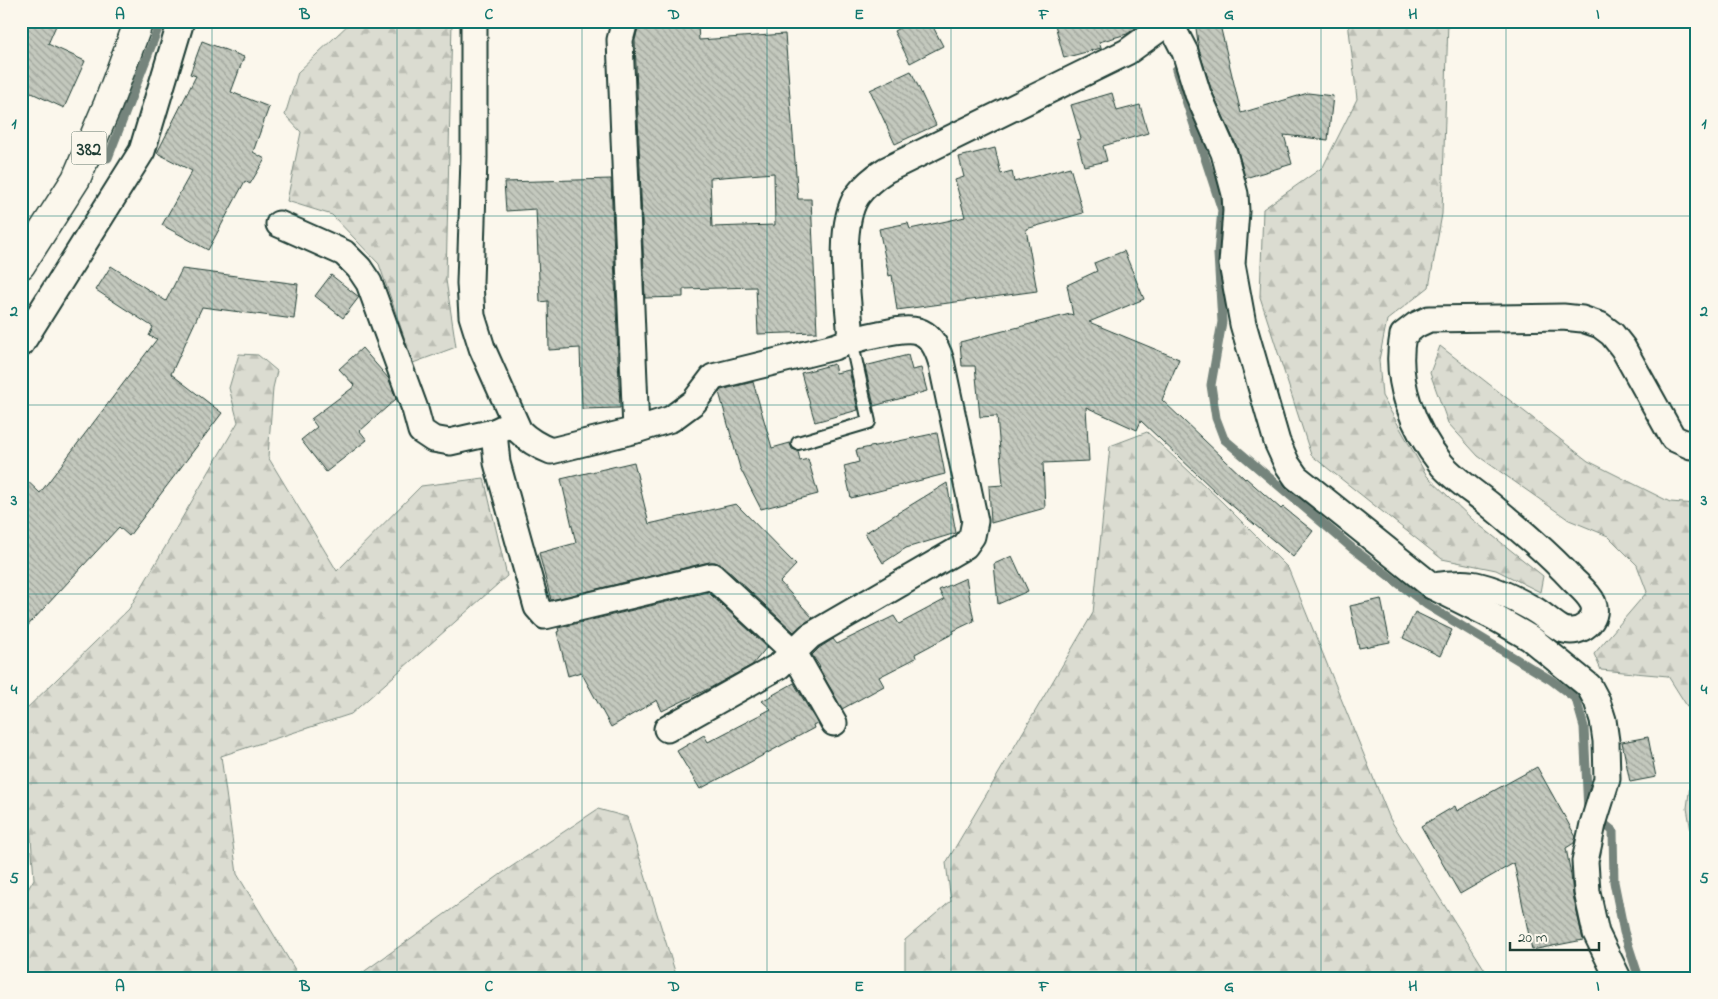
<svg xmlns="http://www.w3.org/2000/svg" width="1718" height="999" viewBox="0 0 1718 999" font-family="'Indie Flower',sans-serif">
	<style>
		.forest { fill: url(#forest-firs); stroke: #7d8c82 }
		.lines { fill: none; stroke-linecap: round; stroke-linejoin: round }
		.stream { stroke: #74847b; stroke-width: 9 }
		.building { fill: url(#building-back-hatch); stroke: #1f3d34; fill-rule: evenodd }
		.service-casing { stroke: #1f3d34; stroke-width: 16 }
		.minor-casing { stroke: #1f3d34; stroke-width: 29 }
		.trunk-casing { stroke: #1f3d34; stroke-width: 31 }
		.service { stroke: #fbf7ec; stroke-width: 12 }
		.minor { stroke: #fbf7ec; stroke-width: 25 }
		.trunk { stroke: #fbf7ec; stroke-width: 28 }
		.grid { fill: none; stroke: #0f766e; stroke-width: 1; stroke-opacity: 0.55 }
		.labels { text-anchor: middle; stroke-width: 4.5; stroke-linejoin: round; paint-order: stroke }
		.shield { fill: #fbf7ec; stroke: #61756b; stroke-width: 1 }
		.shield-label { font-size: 19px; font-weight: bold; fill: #1f3d34 }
		.neatline { fill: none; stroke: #0f766e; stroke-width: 2 }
		.grid-label { font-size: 16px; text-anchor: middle; font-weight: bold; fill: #0f766e }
	</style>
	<defs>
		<pattern id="forest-firs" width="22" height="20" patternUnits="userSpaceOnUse" patternTransform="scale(1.25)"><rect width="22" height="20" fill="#dbdcd1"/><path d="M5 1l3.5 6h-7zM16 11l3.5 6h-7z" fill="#bcbeb4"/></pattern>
		<pattern id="building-back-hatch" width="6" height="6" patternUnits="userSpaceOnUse" patternTransform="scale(1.25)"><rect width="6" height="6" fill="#c4c9be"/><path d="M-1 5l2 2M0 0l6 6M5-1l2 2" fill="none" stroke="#9fa49b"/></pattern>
	</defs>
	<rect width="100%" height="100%" fill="#fbf7ec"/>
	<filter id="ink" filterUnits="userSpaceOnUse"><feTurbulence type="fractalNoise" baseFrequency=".02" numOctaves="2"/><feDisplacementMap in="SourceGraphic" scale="10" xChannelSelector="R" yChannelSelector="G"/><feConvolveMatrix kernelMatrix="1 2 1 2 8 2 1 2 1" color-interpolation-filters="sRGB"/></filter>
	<g filter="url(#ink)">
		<g class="forest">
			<polygon points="352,21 452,21 446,280 456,347 413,363 379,264 332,215 287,201 301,132 285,115 298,72"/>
			<polygon points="1348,21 1448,21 1442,214 1429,287 1387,320 1379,360 1382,396 1427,476 1473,520 1543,576 1540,592 1496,570 1442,559 1311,455 1260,297 1263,209 1323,167 1357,99"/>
			<polygon points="1440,346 1588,461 1670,502 1697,504 1697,722 1668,676 1601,670 1594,654 1647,592 1637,565 1608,536 1569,520 1478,456 1448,423 1430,373"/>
			<polygon points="239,354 258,355 277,371 273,388 268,457 337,571 421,486 484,478 507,576 351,714 221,756 237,874 300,978 21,978 21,901 34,879 29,811 21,791 21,714 129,609 238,422 229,388"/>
			<polygon points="1147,432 1221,501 1288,568 1390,819 1490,978 905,978 905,940 951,901 946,863 1093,613 1110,446"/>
			<polygon points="1697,732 1697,866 1687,808"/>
			<polygon points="598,809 627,817 677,978 355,978 511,867"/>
		</g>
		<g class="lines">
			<g class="stream">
				<polyline points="1176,70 1222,210 1218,254 1222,322 1211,385 1216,418 1224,439 1352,548 1427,605 1551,680 1576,699 1584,727 1588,811"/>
				<polyline points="108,158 161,21"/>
				<polyline points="1598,819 1613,831 1614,882 1624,932 1639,978"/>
			</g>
		</g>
		<g class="building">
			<polygon points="21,21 58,21 48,44 85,61 64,108 21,88"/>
			<polygon points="912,21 930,21 943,46 910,63 894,31"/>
			<polygon points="1054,21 1145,21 1127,34 1099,42 1101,48 1064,58"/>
			<polygon points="1195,21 1219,21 1241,113 1308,93 1333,96 1328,140 1284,135 1292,164 1245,178 1237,147 1211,89 1199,50"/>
			<path d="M698,26L699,40L785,34L798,199H811L817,332L758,334L756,287L683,289V297L645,298L635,40L638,28ZM774,173L775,225L712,227L710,178Z"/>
			<polygon points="202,41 244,57 231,92 269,107 253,152 265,159 250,184 245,181 208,250 162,225 192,171 157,153 196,76 190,74"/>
			<polygon points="911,71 936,125 895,144 870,90"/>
			<polygon points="1112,93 1117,111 1140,105 1148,133 1103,146 1107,161 1084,166 1077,140 1081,139 1071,105"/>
			<polygon points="995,148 1001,174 1012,171 1014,182 1070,167 1083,213 1026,229 1037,291 897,310 892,275 889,276 879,229 908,223 910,229 965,217 955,180 964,177 959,157"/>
			<polygon points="611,179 620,408 582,409 580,348 549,350 548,301 540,302 536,209 506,211 504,182"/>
			<polygon points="1124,251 1144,299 1089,322 1179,359 1162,400 1245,479 1246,478 1281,509 1283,507 1313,531 1293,557 1216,492 1141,421 1137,430 1086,407 1089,461 1043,463 1045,508 991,523 989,486 1003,485 997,416 980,417 975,366 962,366 960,342 1070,314 1073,315 1067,285 1097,271 1094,263"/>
			<polygon points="111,266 166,301 182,269 298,284 294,319 202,307 171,374 222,413 129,536 119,527 21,633 21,475 40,493 157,339 149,336 153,327 96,290"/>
			<polygon points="331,275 359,297 343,318 315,296"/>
			<polygon points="362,348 389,379 396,399 360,431 367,440 326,472 301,440 317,427 311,419 355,386 339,369"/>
			<polygon points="908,355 912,370 921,368 927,391 874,406 865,366"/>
			<polygon points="834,364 836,373 849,370 858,410 815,422 801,373"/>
			<polygon points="753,382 772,448 790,443 792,449 798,451 800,461 808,459 818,494 761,509 740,468 719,392 721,390"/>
			<polygon points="937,433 945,474 851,498 844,466 859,462 856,450"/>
			<polygon points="634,462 649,524 736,504 796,565 780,582 813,618 803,624 794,632 722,565 715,562 709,562 551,600 539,553 576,543 561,479"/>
			<polygon points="947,483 956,533 906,548 883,563 865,533"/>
			<polygon points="1012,556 1028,591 998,604 994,564"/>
			<polygon points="966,578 974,621 953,631 954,633 915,654 916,658 879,677 884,686 842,709 819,668 820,667 812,655 819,648 833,639 837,644 894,616 899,624 944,600 939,590"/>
			<polygon points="708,592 767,647 752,665 710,688 662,711 657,700 611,727 581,672 568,676 557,632 559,631 558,628"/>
			<polygon points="1381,599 1390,642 1359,648 1350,606"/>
			<polygon points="1415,612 1452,630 1440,656 1403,638"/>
			<polygon points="794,683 817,723 813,725 814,728 700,789 677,751 704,735 708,742 771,709 762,701"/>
			<polygon points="1648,737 1656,777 1630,782 1622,742"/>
			<polygon points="1537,767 1576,837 1574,843 1566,848 1571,875 1573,895 1583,940 1532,950 1514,863 1460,894 1421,826 1455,806 1457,811"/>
		</g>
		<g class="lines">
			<g class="service-casing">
				<polyline id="service" points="798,443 869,422 851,340"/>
			</g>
			<g class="minor-casing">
				<g id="minor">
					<path d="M474,21V158L470,283L472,316L482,348L519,431C529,441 538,446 551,451L636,430L671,419L694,402L713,377L834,347C849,341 863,337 879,334C911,327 930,324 941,361L975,521L972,536L965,546L810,636L779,666L667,729"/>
					<polyline points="625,21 620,40 636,430"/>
					<polyline points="1169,21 1185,52 1198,94 1224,153 1235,194 1236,211 1232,264 1243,324 1277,442 1287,464 1296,477 1432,586 1492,616 1530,638 1589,686 1597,701 1603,720 1606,741 1607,779 1593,824 1585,861 1587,892 1596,933 1618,978"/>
					<polyline points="279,224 344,253 359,268 369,283 415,409 421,431 433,439 450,442 494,432 509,425"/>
					<path d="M851,340C849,302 836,228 857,196C865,185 875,177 886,170L1127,52L1170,21"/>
					<polyline points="21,344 142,151 181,21"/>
					<polyline points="494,432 497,463 537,607 545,616 712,576 793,651 834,723"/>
					<path d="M1432,586C1444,585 1458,582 1470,584C1492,587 1514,598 1533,609C1543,614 1555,627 1564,630C1580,635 1600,620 1593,603C1589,594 1580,587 1573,580C1547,552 1518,528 1489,504C1474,492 1454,479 1442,465C1413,429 1394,381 1403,335L1416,325L1429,319L1563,317L1582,319L1600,325L1612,334L1623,348L1673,438L1691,446H1697"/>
				</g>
			</g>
			<g class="trunk-casing">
				<polyline id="trunk" points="21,265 76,179 108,104 139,21"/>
			</g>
			<use href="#service" class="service"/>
			<use href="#minor" class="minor"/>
			<use href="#trunk" class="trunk"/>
		</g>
	</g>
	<path class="grid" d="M212,21V978M397,21V978M582,21V978M767,21V978M951,21V978M1136,21V978M1321,21V978M1506,21V978M21,216H1697M21,405H1697M21,594H1697M21,783H1697"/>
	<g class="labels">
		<rect class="shield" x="71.5" y="131.5" width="35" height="33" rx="4"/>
		<g class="shield-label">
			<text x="89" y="155">382</text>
		</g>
	</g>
	<rect width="1718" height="999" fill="none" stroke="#fbf7ec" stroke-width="55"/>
	<path d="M1510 942v8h89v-8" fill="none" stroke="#1f3d34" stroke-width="2.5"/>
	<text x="1518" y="942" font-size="15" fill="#1f3d34" stroke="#fbf7ec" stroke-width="4" paint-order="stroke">20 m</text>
	<rect x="28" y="28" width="1662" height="944" class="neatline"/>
	<g class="grid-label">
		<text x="120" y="19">A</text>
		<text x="305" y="19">B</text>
		<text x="489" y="19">C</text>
		<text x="674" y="19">D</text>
		<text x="859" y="19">E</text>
		<text x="1044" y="19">F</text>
		<text x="1229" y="19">G</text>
		<text x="1413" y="19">H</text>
		<text x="1598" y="19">I</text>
		<text x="14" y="128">1</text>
		<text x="1704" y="128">1</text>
		<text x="14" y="316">2</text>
		<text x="1704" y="316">2</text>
		<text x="14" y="505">3</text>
		<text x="1704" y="505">3</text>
		<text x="14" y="694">4</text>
		<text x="1704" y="694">4</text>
		<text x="14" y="883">5</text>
		<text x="1704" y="883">5</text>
		<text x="120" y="991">A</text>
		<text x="305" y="991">B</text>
		<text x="489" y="991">C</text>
		<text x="674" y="991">D</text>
		<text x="859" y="991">E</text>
		<text x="1044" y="991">F</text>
		<text x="1229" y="991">G</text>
		<text x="1413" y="991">H</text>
		<text x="1598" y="991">I</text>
	</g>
</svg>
